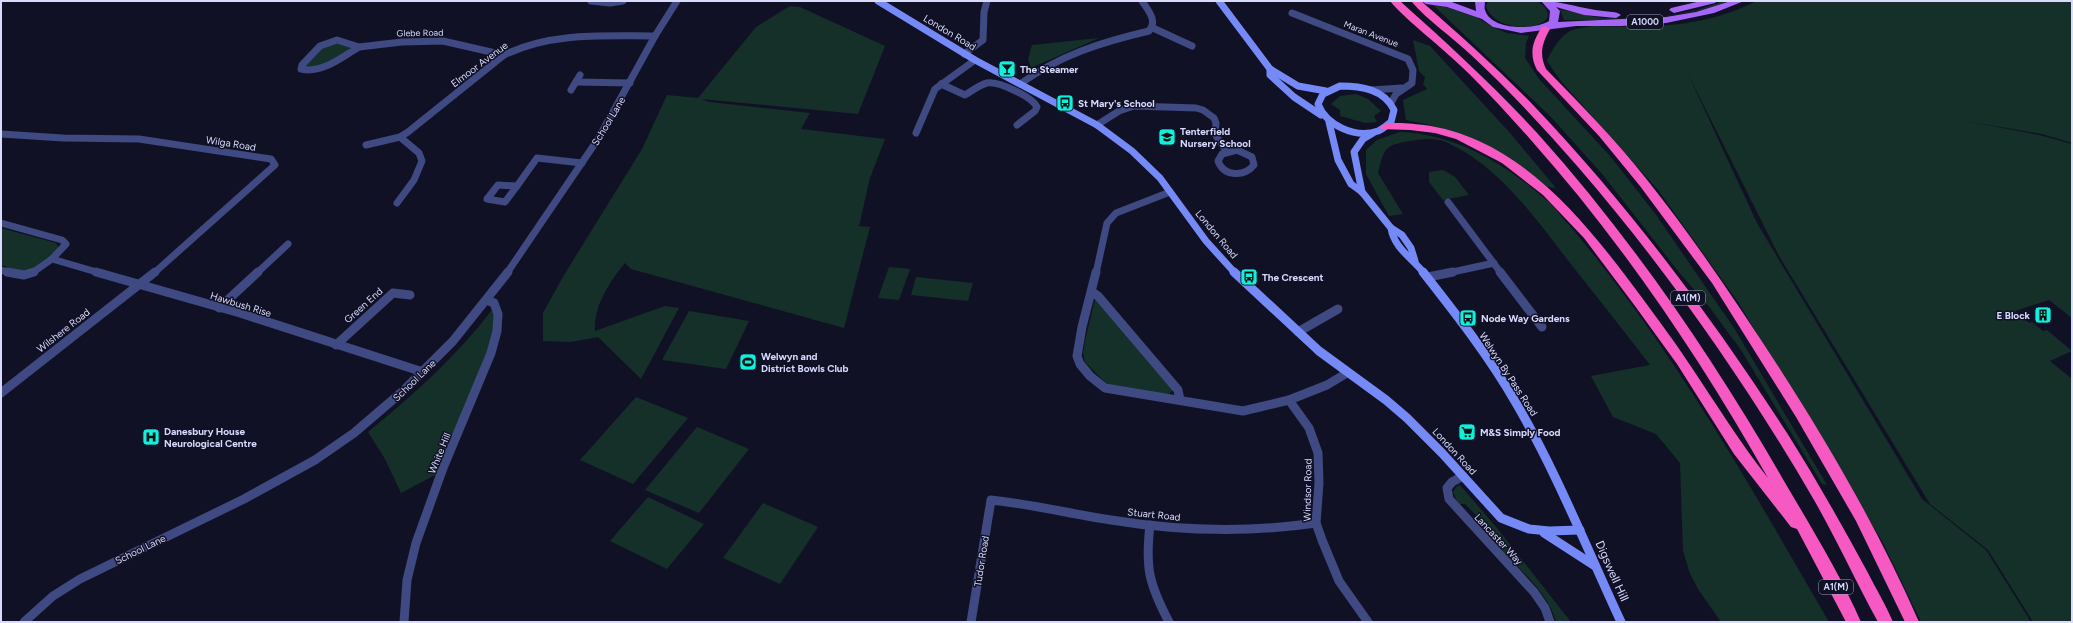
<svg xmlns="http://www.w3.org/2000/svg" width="2073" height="623" viewBox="0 0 2073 623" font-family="Figtree,sans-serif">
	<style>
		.green { fill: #143029 }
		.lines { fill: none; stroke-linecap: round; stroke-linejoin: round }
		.street-far1 { stroke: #3f4982; stroke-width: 7 }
		.street { stroke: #3f4982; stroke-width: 9 }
		.secondary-far1 { stroke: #758af7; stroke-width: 7 }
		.secondary { stroke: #758af7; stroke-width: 9 }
		.primary { fill: #a566f6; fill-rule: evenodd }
		.highway { fill: #f65ac2; fill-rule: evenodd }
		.labels { text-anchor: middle; stroke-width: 3; stroke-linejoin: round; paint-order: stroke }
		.shield { fill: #111126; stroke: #9c9ebc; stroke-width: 1 }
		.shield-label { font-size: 9px; font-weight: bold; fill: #d8dbfd }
		.far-street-label { font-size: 9px; fill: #d8dbfd; stroke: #111126 }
		.street-label { font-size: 10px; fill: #d8dbfd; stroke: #111126 }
		.poi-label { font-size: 10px; font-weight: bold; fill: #d8dbfd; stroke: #111126; text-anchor: start }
		.near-street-label { font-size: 12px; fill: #d8dbfd; stroke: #111126 }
	</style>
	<rect width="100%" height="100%" fill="#111126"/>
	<g class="green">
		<path d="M1488,1H1537C1576,26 1500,41 1486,7Z"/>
		<path d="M1723,1H1730C1677,21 1619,20 1564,20L1560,10C1570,10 1590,17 1602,18C1641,21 1687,16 1723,1Z"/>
		<path d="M1757,1H2072V143L2042,134L1966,121L2039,135L2072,144V318L2049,300L2015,311L2029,323L2032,322L2043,331L2047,330L2072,351L2050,361L2072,379V622H2033L1988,550L1930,504L1779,256L1687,72L1757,223L1922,499L1986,550L2031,622H1921L1882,541L1738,302L1658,190L1560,80L1547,61C1550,53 1560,37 1567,33C1574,28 1584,28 1592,26C1652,28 1702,28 1757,1Z"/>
		<polygon points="1433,5 1450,8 1476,17 1495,28 1507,33 1529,36 1526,43 1525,58 1539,79 1610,156 1654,212 1734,328 1827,485 1822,484 1741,350 1710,308 1678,271 1603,175 1550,116"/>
		<path d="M790,6L800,7L885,46L858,114L701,99L709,102L810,113L801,129L885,139L870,178L859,226L870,227L844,328L631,269L625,263C610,281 593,307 595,331L665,306L679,308L641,379L598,337L571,342L543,341V313L564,275L642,149L667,95L698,98L756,27Z"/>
		<polygon points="1099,38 1031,68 1028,59 1032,45"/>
		<path d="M1413,40L1430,46L1510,133L1556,188C1541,188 1529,171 1516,163C1483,140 1445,127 1406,120L1403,100L1427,89L1423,84L1425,77L1419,71Z"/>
		<path d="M334,42L350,47L349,50L318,68H305C309,55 322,47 334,42Z"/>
		<polygon points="1356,94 1368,99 1381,111 1374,116 1377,122 1365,123 1340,116 1340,110 1331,104 1340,96"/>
		<path d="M1400,132C1458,134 1508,166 1550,203C1557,210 1563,219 1570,226C1586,245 1601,264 1616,284C1696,389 1763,508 1829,622H1721L1698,589L1690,574L1683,551L1680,463L1656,434L1613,417L1591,376L1650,365C1624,331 1597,297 1570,263C1536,219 1500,167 1448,143C1436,137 1422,139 1410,141C1384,145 1384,149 1378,173L1403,214L1389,216L1366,174V150L1377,140Z"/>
		<polygon points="1443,170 1455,177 1469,195 1443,200 1429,182 1429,172"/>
		<path d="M1,228L56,243L58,247C55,255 32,272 23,271C16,271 8,267 1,265Z"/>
		<polygon points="889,267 910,269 899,300 878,298"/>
		<polygon points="916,277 973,283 968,301 911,295"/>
		<polygon points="1095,299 1173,390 1168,395 1116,387 1106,383 1085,362 1083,353 1085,341"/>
		<path d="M492,310L495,312L492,342L437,474L401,493L385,459L368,432C413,395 457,356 492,310Z"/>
		<polygon points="689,311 749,321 726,369 663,360 663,358"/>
		<polygon points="636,397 688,418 633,484 580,460"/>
		<polygon points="697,427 749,449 699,513 645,490"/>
		<path d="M1460,485L1497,528L1571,622H1556C1549,593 1519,569 1499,548L1501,541L1465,504H1458L1453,492L1456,487Z"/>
		<polygon points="648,497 704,524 667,569 610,541"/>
		<polygon points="763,503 818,527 780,584 723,558"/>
	</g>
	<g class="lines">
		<g class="street-far1">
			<polyline points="591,1 610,3 623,1"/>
			<polyline points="1292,13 1408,59 1413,70 1412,83 1396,94 1391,103"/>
			<polyline points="1153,28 1192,46"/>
			<path d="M337,40L359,47C342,57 322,74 301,69L302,65L320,46Z"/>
			<polyline points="359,47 402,42 443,41 504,55"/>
			<polyline points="964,54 983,40 984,12 987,1"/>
			<polyline points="576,82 630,83"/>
			<path d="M941,84L965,95C972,91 979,85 987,83C999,81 1032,97 1037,107L1035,111L1017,125"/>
			<path d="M1020,84C1060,55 1102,42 1149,31C1158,21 1148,10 1142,1"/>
			<polyline points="571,90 580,75"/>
			<polyline points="1371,90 1402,88"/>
			<polyline points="1097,125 1119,111 1134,106 1196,108 1203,110 1214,118 1216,123 1215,134 1226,151"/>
			<polyline points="916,133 935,89 975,60"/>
			<polyline points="1,134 63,138 139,139 271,159 275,165 154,273"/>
			<path d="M366,145L400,137L408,132L504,55C552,32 603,36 655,36"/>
			<path d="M1237,150L1252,157L1254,165C1244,177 1224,177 1218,161L1222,154Z"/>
			<polygon points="498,185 517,186 505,202 487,199"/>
			<polyline points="517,186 537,158 582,163"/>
			<polyline points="1448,202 1501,273"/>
			<polyline points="397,203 414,180 422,161 419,153 400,137"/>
			<polyline points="1,223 62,240 66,244 52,259"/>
			<polyline points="1,270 11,273"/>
			<polyline points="32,273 52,259 100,273"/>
			<polyline points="257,273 288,244"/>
			<polyline points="507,273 598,139 655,36 677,1"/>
			<polyline points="1096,273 1107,223 1116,213 1170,192"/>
			<polyline points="1448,273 1494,263"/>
		</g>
		<g class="street">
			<polyline points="7,272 24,275 34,272"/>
			<polyline points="96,272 240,313 423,372"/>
			<polyline points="1096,272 1082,327 1077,356 1080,364 1090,376 1105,388 1243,411 1289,400 1327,385 1347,373"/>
			<polyline points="1500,272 1542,327"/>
			<polyline points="1428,277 1453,272"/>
			<polyline points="1092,292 1098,296 1178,390 1180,400"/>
			<polyline points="219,308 258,272"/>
			<polyline points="1298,332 1338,309"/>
			<polyline points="336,345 393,293 410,295"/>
			<polyline points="1,393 155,272"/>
			<polyline points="1289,400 1309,428 1318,453 1319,483 1316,523 1322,540 1339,581 1368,622"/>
			<polyline points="1463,476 1452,482 1447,488 1449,499 1534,592 1545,608 1550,622"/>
			<path d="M1150,525C1145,568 1149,584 1169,622"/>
			<polyline points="24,622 53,596 80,579 244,499 315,460 354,433 403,391 453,341 508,272"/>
			<polyline points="404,622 407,580 416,543 443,468 491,353 497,331 498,314 494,303 487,300"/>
			<path d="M971,622L991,500C1031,504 1071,514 1111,520C1179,531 1247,533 1316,523"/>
		</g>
		<g class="secondary-far1">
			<polyline points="878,1 975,60 1097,125 1132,151 1160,178 1206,241 1235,273"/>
			<polyline points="1219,1 1270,69 1298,86 1326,91"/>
			<polyline points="1270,69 1270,75 1294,97 1321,115"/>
			<path d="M1340,86C1361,86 1384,89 1394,110L1391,122C1387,125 1383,129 1378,131C1355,139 1326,125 1318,104L1323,94Z"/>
			<polyline points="1329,122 1338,160 1351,184 1362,192 1391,228 1402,235 1411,248 1415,261"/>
			<polyline points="1362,192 1354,152 1363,139 1373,133"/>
			<path d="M1391,228C1394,248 1412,258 1424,273"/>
		</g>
		<g class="secondary">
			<polyline points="1234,272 1319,351 1386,400 1407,418 1442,453 1501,518 1529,529 1549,531 1580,530"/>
			<path d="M1423,272C1456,314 1489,356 1516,403C1557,473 1587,549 1621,622"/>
			<polyline points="1544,533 1595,566"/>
		</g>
		<g class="primary">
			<path d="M1421,1H1449L1476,11L1475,1H1485C1485,4 1484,8 1485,10C1491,31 1535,30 1549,21L1550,11L1541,1C1563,1 1582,9 1603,11C1609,12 1616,11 1621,15L1616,18L1584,15L1556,7L1560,11L1558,22L1666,17L1696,12L1731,1H1744L1714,13L1666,23L1621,26H1576L1521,33L1493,27L1482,19L1447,7L1426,4Z"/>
			<polygon points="1701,1 1717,1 1715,3 1674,13 1669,10 1671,8"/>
		</g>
		<g class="highway">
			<path d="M1390,1H1400C1448,44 1495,87 1538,134C1633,240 1714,359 1784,481C1811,527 1840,574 1861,622H1846L1797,529L1791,527L1734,454L1677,364L1635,306L1584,238L1543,195L1502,163L1456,139L1435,133L1410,130L1381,129L1380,127C1385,120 1415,124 1424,125C1512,137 1574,208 1625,275C1648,306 1671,336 1692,368C1717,405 1740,443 1768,478C1700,358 1622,242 1530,139C1505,111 1479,82 1451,57C1434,41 1405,19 1390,1Z"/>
			<path d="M1411,1H1421C1460,35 1498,69 1534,106C1629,206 1712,317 1787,433C1816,479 1842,525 1868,573C1876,589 1886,605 1893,622H1878C1856,582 1837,540 1814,500C1746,383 1667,270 1578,167C1544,128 1508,89 1470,54C1451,36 1428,21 1411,1Z"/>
			<path d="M1545,26L1550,29C1542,43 1539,54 1546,69C1581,105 1617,141 1648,181C1695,240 1737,303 1778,366C1831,448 1880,533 1919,622H1905L1856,521L1796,417L1712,283L1640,186L1599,136L1537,70C1529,54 1532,42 1542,27Z"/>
		</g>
	</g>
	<defs>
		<g id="bar-square" transform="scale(0.9)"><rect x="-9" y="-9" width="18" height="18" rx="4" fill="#10f1dd" stroke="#111126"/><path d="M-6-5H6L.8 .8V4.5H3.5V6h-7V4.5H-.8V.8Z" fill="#111"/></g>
		<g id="bus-square" transform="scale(0.9)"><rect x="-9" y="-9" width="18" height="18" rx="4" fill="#10f1dd" stroke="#111126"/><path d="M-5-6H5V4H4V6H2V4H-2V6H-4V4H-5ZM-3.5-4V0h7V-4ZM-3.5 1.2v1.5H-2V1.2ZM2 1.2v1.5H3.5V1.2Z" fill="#111"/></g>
		<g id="school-square" transform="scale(0.9)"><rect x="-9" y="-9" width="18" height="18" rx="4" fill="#10f1dd" stroke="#111126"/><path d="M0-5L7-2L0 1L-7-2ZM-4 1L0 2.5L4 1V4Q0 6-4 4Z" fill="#111"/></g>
		<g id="building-square" transform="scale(0.9)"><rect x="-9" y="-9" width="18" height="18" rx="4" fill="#10f1dd" stroke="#111126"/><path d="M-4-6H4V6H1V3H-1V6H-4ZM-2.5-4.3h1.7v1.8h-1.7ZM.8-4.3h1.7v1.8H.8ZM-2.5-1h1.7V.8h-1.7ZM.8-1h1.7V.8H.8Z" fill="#111"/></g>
		<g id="stadium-square" transform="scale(0.9)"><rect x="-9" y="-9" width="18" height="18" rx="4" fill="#10f1dd" stroke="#111126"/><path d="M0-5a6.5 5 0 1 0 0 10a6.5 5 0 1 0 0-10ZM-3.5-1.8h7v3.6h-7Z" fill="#111"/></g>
		<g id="supermarket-square" transform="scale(0.9)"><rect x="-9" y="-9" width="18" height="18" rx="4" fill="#10f1dd" stroke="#111126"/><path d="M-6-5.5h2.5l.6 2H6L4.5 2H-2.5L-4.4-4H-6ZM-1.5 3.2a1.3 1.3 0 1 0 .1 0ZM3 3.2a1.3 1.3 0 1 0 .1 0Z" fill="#111"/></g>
		<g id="hospital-square" transform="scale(0.9)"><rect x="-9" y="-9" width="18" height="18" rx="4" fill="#10f1dd" stroke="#111126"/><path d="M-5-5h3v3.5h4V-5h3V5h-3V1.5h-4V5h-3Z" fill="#111"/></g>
	</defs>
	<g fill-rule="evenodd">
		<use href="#bar-square" x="1007" y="69"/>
		<use href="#bus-square" x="1065" y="103"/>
		<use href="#school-square" x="1167" y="137"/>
		<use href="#bus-square" x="1249" y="277"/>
		<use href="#building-square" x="2043" y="315"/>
		<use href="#bus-square" x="1468" y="318"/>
		<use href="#stadium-square" x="748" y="362"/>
		<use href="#supermarket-square" x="1467" y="432"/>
		<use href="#hospital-square" x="151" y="437"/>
	</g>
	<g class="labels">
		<g class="shield">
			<rect x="1627" y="15" width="36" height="14" rx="3"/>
			<rect x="1671" y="291" width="34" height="14" rx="3"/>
			<rect x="1819" y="580" width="34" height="14" rx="3"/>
		</g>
		<g class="shield-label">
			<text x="1645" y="25">A1000</text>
			<text x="1688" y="301">A1(M)</text>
			<text x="1836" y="590">A1(M)</text>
		</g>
		<g class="far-street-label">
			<text transform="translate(420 33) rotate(-1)" y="3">Glebe Road</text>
			<text transform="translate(1371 34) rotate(21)" y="3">Maran Avenue</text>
		</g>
		<g class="street-label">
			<text transform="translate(950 32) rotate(31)" y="4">London Road</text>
			<text transform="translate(479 64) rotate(-37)" y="4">Elmoor Avenue</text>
			<text transform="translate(608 121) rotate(-59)" y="4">School Lane</text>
			<text transform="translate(231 143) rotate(9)" y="4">Wilga Road</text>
			<text transform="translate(1217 234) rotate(50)" y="4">London Road</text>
			<text transform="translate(241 304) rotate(17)" y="4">Hawbush Rise</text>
			<text transform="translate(363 305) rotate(-42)" y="4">Green End</text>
			<text transform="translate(63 330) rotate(-38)" y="4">Wilshere Road</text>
			<text transform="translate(1509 374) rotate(57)" y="4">Welwyn By Pass Road</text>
			<text transform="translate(414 380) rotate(-44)" y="4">School Lane</text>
			<text transform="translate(1455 451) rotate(47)" y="4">London Road</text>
			<text transform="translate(439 453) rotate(-68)" y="4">White Hill</text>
			<text transform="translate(1307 490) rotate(-89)" y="4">Windsor Road</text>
			<text transform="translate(1154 514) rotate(6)" y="4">Stuart Road</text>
			<text transform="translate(1499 539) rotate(47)" y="4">Lancaster Way</text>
			<text transform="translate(140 549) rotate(-26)" y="4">School Lane</text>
			<text transform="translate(981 561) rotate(-81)" y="4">Tudor Road</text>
		</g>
		<g class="poi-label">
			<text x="1020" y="73">The Steamer</text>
			<text x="1078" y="107">St Mary's School</text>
			<text x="1180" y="135">Tenterfield<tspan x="1180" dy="12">Nursery School</tspan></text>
			<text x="1262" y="281">The Crescent</text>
			<text x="2030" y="319" text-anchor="end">E Block</text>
			<text x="1481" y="322">Node Way Gardens</text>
			<text x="761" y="360">Welwyn and<tspan x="761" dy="12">District Bowls Club</tspan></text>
			<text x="164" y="435">Danesbury House<tspan x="164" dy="12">Neurological Centre</tspan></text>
			<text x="1480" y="436">M&amp;S Simply Food</text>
		</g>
		<g class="near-street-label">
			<text transform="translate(1612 571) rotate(66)" y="4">Digswell Hill</text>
		</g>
	</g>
	<rect width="2073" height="623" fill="none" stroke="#d8dbfd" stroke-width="4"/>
</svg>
